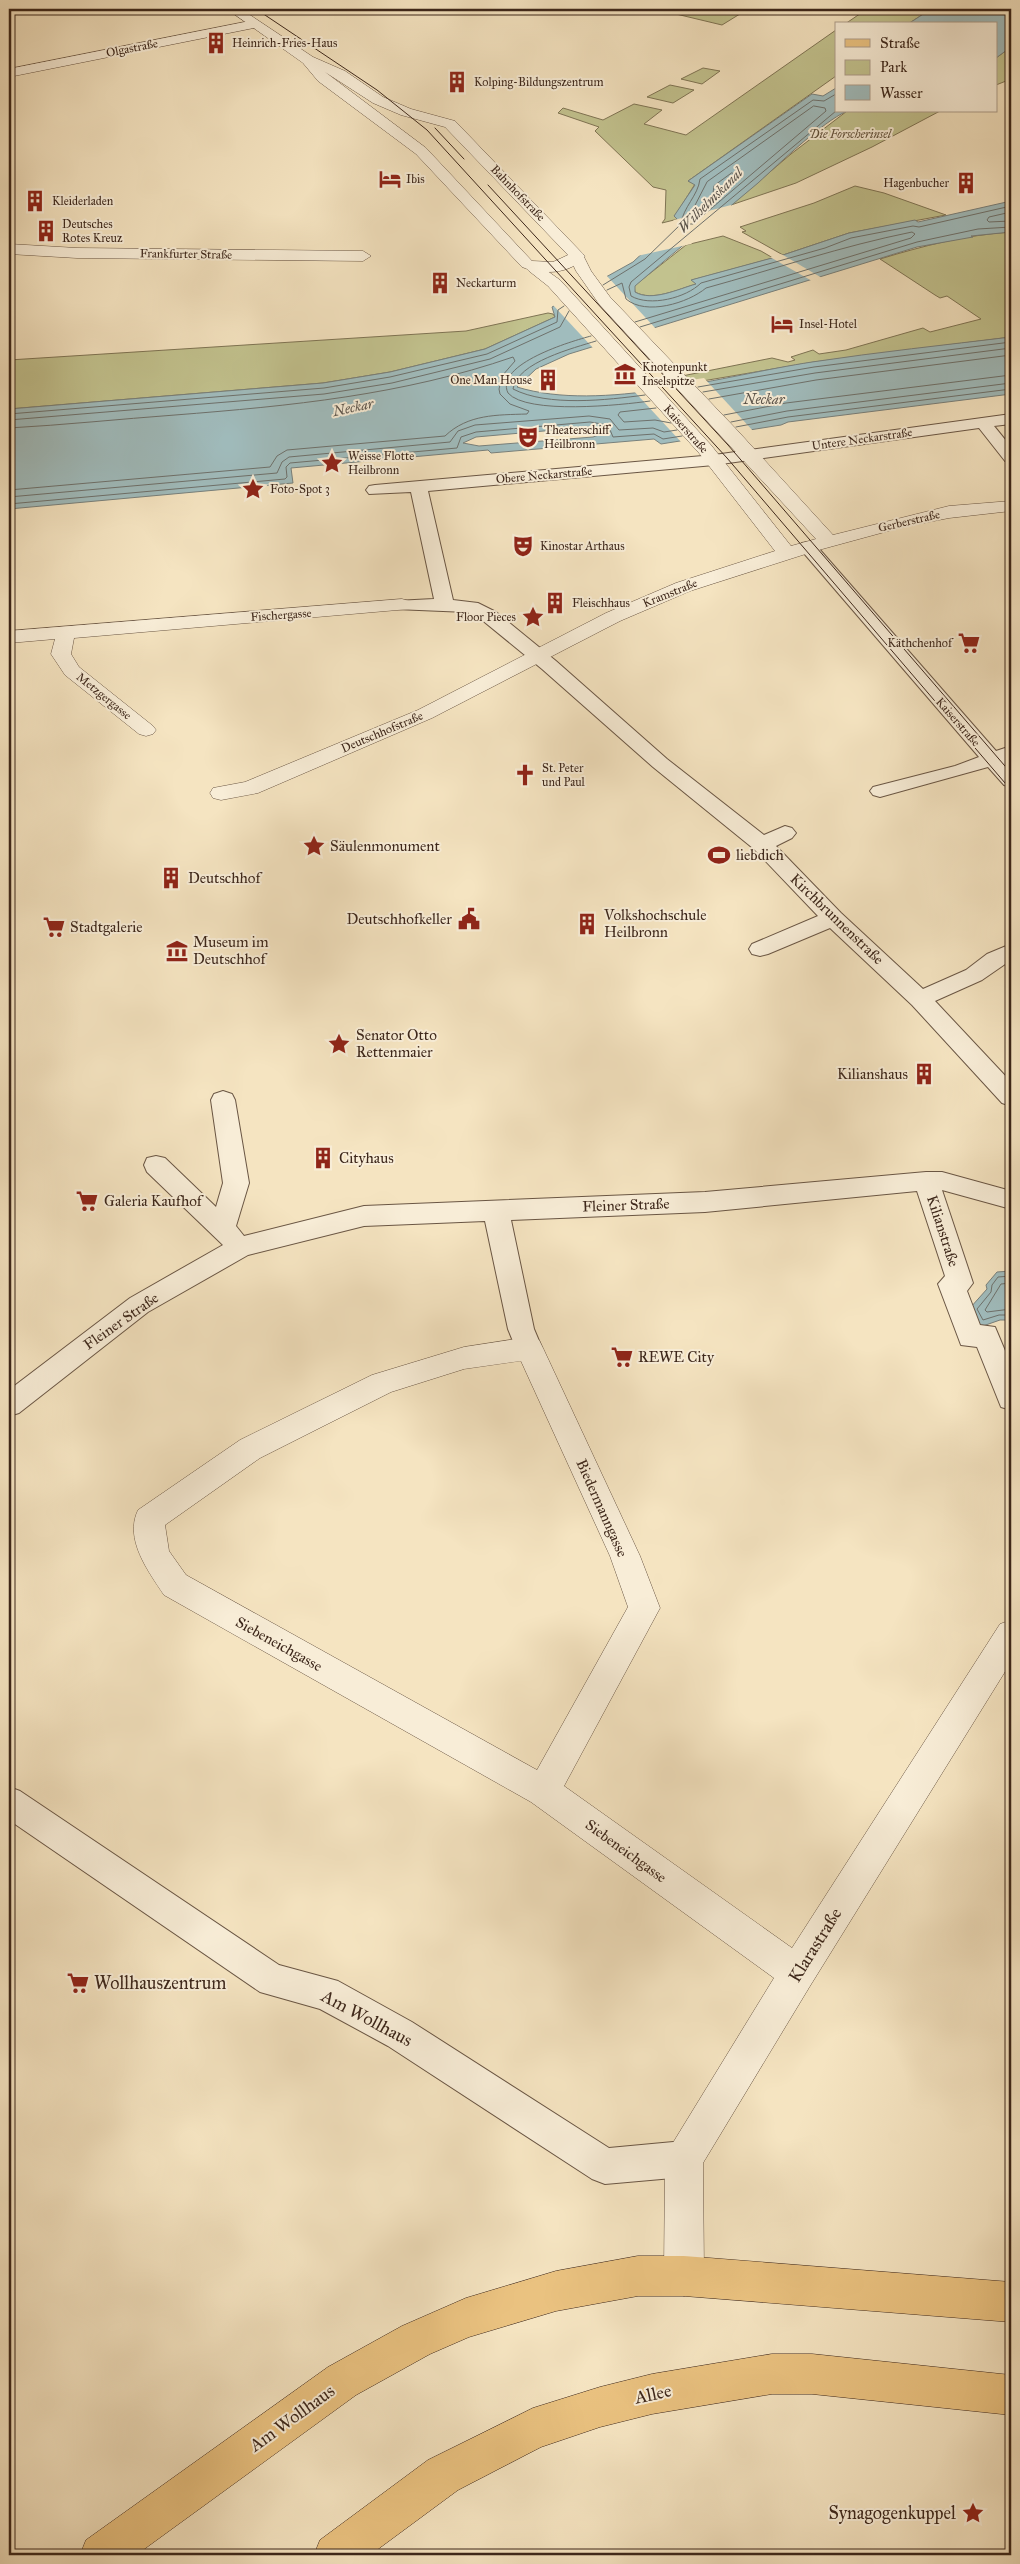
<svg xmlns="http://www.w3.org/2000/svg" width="1020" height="2564" viewBox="0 0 1020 2564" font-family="'IM FELL Great Primer',serif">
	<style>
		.green { fill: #c2c28e; stroke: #7f7454 }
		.water { fill: #a0bcbd; stroke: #78807c; fill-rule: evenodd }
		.pier { fill: #f5e4c1 }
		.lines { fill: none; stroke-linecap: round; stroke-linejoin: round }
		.shore { stroke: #6e716c; stroke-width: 1 }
		.pedestrian-casing { stroke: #6a5644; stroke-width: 2 }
		.minor-casing { stroke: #6a5644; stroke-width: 1 }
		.tertiary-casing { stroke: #6a5644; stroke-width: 1 }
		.primary-casing { stroke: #3c261a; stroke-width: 1 }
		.pedestrian { fill: #f8edd7; fill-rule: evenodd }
		.minor { fill: #f8edd7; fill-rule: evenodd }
		.tertiary { fill: #f8edd7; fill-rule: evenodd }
		.primary { fill: #eac280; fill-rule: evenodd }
		.tram { stroke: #3c261a; stroke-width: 1 }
		.labels { text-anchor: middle; stroke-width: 4; stroke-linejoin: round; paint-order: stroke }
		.far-poi-label { font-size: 12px; fill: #3c261a; stroke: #f8edd7; text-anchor: start }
		.far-street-label { font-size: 12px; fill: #3c261a; stroke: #f8edd7 }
		.far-park-label { font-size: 12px; font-style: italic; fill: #5e4d37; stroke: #f8edd7 }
		.far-water-label { font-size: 14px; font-style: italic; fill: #5a534b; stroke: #f8edd7 }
		.poi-label { font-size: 15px; fill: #3c261a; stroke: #f8edd7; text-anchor: start }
		.street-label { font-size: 15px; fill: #3c261a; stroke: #f8edd7 }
		.near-street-label { font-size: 18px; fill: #3c261a; stroke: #f8edd7 }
		.near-poi-label { font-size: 18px; fill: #3c261a; stroke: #f8edd7; text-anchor: start }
	</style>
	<rect width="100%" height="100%" fill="#f5e4c1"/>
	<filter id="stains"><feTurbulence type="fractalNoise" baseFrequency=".004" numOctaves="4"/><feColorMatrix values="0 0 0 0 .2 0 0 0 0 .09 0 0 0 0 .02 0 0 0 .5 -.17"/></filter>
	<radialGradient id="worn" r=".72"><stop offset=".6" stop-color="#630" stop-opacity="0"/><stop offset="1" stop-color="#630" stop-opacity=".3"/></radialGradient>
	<g class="green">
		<polygon points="684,9 748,9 722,25 676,14"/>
		<polygon points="867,9 931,9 908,24 845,24"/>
		<polygon points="836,30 836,76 688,181 695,184 675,216 678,219 662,223 665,219 666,190 653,187 595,131 599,127 558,113 563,108 603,120 634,104 662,110 644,124 686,135"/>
		<polygon points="1011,47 1011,79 996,85 996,58"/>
		<polygon points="703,68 720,71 702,84 681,79"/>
		<polygon points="670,85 694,90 673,103 647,97"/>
		<polygon points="847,111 940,111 872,147 796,183 731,205 791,154"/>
		<polygon points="855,186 884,193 946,215 849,233 783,255 742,232 746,231 740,227 814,203"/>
		<path d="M1011,232V337L814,362L679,385L672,378L772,358L788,362L795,360L791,357L813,350L819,354L846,350L923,328L930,332L981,319L947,296L940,298L935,295L880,259C923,246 965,235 1011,232Z"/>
		<path d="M723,236L761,251L773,258L692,280L696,284C679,289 652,302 635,292L634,286L686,245Z"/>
		<polygon points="548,313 553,314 555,317 485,349 390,372 323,383 9,409 9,360 466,331"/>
	</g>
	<g class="water">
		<polygon points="931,9 1011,9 1011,47 996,58 996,24 908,24"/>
		<path d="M836,88V111H847C821,123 780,163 758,183C717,218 675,251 635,286V292C652,302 678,289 696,284L691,280L783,255L849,233L915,220L918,222L1011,201V232L971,236L973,237L917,247L569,354L536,369L517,387C601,413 726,375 812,362C878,352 945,345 1011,337V394L788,422L781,425L661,444L654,439L491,453L488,450L291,468L293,483L9,509V409L323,383L390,372L485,349L555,317L552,307L633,262L678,220L674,216L695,185L688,181L812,94L823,96ZM589,427L605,429L607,432L593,437L479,446L463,443L476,437Z"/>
		<polygon points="1011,1271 1011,1320 1000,1320 980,1327 970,1308 987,1289 986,1285 997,1272"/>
	</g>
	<g class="pier">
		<polygon points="731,205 733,207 691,244 637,256 674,220"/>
		<polygon points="780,254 783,255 822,278 812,281 770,257"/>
		<polygon points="606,275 657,330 594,349 552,304"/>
		<polygon points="704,378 754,432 682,443 632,389"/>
	</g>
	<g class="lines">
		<g class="shore">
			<polygon points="814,106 825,108 826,111 693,224 689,224 691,213 707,182"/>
			<path d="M836,111L631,282L629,287L631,296C650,307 686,298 701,283L825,248L851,238L913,226L919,227L1011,206"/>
			<polygon points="732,173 735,174 735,177 716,194 713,193 714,186"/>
			<polyline points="1011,212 989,217 987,220 989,222 1011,221"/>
			<path d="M603,285L645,259L681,224C683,207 698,196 700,179L813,100L824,101L836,94"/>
			<path d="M607,290L622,283L626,299C646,316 688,303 706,288C775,269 842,246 912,232L915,234L911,238L635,322"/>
			<polyline points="640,327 917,242 978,229 1011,227"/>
			<path d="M591,336C572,341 494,364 508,393C527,415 622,405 650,401"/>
			<path d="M596,341C574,348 517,362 513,389C548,407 607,400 645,395"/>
			<polyline points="698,387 814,367 1011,342"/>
			<polyline points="703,392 815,373 1011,348"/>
			<polyline points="709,399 816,380 1011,355"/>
			<polyline points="656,408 620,412 618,415 624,422 655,420 671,423"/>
			<polyline points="9,414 324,388 390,377 487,354 557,322 558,310 564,306"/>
			<polyline points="724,415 786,403 1011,375"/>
			<polyline points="9,420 324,394 392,383 490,359 560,327 569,311"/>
			<polyline points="731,422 787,411 1011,383"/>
			<polyline points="736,427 788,417 1011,389"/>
			<path d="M9,428C64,425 120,419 175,415C290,406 403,395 513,357L515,361L502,376L499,389L500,394L510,404L529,411L527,414C497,415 468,414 445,436L287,450L277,456L270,467L9,490"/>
			<polyline points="9,497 277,473 282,462 289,457 450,442 458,431 475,425 589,416 610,419 619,430 653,428 664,432 677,430"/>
			<polyline points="9,504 285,479 287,477 286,467 290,463 457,448 461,437 476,432 590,422 608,425 613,437 654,434 663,439 682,436"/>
			<polyline points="1011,1276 998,1277 992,1285 991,1292 977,1309 983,1320 999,1315 1011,1315"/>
			<polyline points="1011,1283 1001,1284 985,1310 987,1312 1011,1309"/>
		</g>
		<g class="pedestrian-casing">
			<g id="pedestrian">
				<polygon points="1011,414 1011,424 994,426 1011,447 1011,462 1005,461 979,428 714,465 428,491 453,600 478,603 496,612 556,661 667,759 764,835 785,826 792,828 796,833 792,838 776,846 841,913 923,989 966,970 987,954 1011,944 1011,960 982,980 935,1001 1011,1082 1011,1106 1002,1103 912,1005 830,928 768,954 760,956 752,954 749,949 752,944 818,916 754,849 653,767 542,669 482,620 467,612 395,609 393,605 395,601 434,599 411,492 369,494 366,490 369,486 375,485 714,455"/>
				<polygon points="808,542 814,543 996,751 1011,746 1011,759 1005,761 1011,769 1011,787 1004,785 988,767 880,797 873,795 870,791 873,787 955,766 979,757 802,551 799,547 802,543"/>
				<polygon points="223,1091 232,1094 235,1100 249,1183 236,1226 244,1236 364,1206 705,1192 926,1172 942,1172 1011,1191 1011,1209 942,1190 973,1283 967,1291 980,1325 995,1327 1011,1365 1011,1410 1001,1407 977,1347 961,1345 958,1337 938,1284 945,1276 917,1191 705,1212 511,1220 534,1329 542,1348 539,1356 529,1359 519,1356 508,1329 485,1221 364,1226 248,1255 148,1312 19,1413 9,1416 9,1390 130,1298 223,1245 147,1172 144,1165 147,1158 156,1156 165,1158 216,1207 223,1183 211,1100 214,1094"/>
				<polygon points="9,1787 20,1791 279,1965 338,1981 412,2022 609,2148 684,2141 697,2146 702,2159 697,2172 684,2177 605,2184 592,2179 388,2046 320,2009 260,1992 9,1820"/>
			</g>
		</g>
		<g class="minor-casing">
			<g id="minor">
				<polygon points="255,20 261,24 259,27 9,77 9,69"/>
				<polygon points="9,244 77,248 363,251 371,256 363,261 77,258 9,254"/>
				<polygon points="577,251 582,253 591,271 610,297 737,430 833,535 949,506 1011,501 1011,511 949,518 903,527 815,551 690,591 620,621 432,718 258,793 221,800 213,798 210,793 213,788 245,782 418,710 606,613 676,583 775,551 699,453 548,286 529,271 526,268 529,265 539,265 560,280 711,445 791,546 816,539 599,304 576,271 569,256"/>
				<polygon points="402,599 409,601 412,605 409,609 74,638 71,654 79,667 153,726 156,730 153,734 146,736 139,734 65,675 51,654 55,639 9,643 9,631"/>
				<path d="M529,1337L539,1340L543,1348L640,1556L660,1608L564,1786L792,1948L1000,1624L1011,1620V1662L810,1986L703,2163L704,2276L698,2290L684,2296L670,2290L664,2276L665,2159L671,2146L774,1978L531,1802L164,1595C148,1571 124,1539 138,1510L240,1440L372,1375L464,1347ZM521,1361L610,1556L628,1607L537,1770L186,1575L169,1551L165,1525L260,1458L391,1392L464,1369Z"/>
			</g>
		</g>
		<g class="tertiary-casing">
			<path id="tertiary" d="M227,9H241L313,57L345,71L383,97L411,109L455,121L582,253L585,256C571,275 541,275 522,267L416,154L318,81L303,63ZM325,72L373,103L401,115L445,127L568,255L553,262L532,261L426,148Z"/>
		</g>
		<g class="primary-casing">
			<g id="primary">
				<polygon points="638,2256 684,2256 1011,2282 1011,2322 684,2296 638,2296 556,2311 469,2337 430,2354 356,2395 136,2555 80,2555 86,2540 328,2367 402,2326 466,2298 556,2271"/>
				<polygon points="772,2354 812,2354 1011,2375 1011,2415 812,2394 772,2394 652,2414 600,2427 541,2447 458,2490 370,2555 314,2555 320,2540 428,2460 533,2408 600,2387 652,2374"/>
			</g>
		</g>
		<use href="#pedestrian" class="pedestrian"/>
		<use href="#minor" class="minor"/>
		<use href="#tertiary" class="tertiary"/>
		<use href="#primary" class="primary"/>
		<g class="tram">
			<polyline points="256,9 377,90 427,130 727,458 1011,790"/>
			<polyline points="435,128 464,159"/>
			<polyline points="488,185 728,445 1011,773"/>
		</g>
	</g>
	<defs>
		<g id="building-bare" transform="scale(1.725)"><path d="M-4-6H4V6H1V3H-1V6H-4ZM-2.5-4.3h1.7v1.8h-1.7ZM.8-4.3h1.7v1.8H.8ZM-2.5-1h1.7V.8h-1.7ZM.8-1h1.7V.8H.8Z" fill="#8f2418" stroke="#f8edd7" stroke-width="2.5" paint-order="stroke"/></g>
		<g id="hotel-bare" transform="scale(1.725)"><path d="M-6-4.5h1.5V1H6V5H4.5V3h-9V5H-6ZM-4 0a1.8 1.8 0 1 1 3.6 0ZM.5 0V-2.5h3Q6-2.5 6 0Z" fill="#8f2418" stroke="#f8edd7" stroke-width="2.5" paint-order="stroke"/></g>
		<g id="museum-bare" transform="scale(1.725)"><path d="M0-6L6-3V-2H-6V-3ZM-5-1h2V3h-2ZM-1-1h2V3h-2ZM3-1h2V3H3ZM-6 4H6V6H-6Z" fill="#8f2418" stroke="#f8edd7" stroke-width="2.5" paint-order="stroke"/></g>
		<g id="theatre-bare" transform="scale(1.725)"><path d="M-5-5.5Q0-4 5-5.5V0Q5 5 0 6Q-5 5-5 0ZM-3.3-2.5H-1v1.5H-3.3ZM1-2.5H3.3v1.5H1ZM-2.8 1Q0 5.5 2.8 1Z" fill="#8f2418" stroke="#f8edd7" stroke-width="2.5" paint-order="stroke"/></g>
		<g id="sight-bare" transform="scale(1.725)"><path d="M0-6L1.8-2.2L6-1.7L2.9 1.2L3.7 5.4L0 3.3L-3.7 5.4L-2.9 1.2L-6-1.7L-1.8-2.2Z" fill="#8f2418" stroke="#f8edd7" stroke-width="2.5" paint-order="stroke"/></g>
		<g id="supermarket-bare" transform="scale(1.725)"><path d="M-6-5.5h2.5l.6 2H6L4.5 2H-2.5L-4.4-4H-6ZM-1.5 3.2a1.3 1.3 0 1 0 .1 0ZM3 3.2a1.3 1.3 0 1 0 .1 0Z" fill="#8f2418" stroke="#f8edd7" stroke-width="2.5" paint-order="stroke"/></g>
		<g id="church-bare" transform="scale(1.725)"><path d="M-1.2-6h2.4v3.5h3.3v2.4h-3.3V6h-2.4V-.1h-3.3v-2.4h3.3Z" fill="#8f2418" stroke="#f8edd7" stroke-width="2.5" paint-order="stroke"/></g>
		<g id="stadium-bare" transform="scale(1.725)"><path d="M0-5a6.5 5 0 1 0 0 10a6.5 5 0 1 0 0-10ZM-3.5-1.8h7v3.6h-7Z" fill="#8f2418" stroke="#f8edd7" stroke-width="2.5" paint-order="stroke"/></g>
		<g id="civic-bare" transform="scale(1.725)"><path d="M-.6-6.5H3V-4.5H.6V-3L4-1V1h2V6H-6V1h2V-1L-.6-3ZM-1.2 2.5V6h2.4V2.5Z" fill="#8f2418" stroke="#f8edd7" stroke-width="2.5" paint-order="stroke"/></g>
	</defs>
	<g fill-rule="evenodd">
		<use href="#building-bare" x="216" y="43"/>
		<use href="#building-bare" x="457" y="82"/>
		<use href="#hotel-bare" x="390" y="179"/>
		<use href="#building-bare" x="966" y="183"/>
		<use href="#building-bare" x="35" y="201"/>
		<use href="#building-bare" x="46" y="231"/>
		<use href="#building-bare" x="440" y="283"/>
		<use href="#hotel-bare" x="782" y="324"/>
		<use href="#museum-bare" x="625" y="374"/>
		<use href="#building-bare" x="548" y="380"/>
		<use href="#theatre-bare" x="528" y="437"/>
		<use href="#sight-bare" x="332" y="463"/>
		<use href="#sight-bare" x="253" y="489"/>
		<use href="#theatre-bare" x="523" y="546"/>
		<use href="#building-bare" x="555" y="603"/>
		<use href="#sight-bare" x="533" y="617"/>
		<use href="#supermarket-bare" x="969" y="643"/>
		<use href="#church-bare" x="525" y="775"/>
		<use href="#sight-bare" x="314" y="846"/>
		<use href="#stadium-bare" x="719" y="855"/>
		<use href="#building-bare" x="171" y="878"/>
		<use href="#civic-bare" x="469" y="919"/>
		<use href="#building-bare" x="587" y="924"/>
		<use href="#supermarket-bare" x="54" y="927"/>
		<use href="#museum-bare" x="177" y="951"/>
		<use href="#sight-bare" x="339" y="1044"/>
		<use href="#building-bare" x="924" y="1074"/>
		<use href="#building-bare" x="323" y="1158"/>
		<use href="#supermarket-bare" x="87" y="1201"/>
		<use href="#supermarket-bare" x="622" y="1357"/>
		<use href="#supermarket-bare" x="78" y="1983"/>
		<use href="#sight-bare" x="973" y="2513"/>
	</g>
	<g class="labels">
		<g class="far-poi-label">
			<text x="232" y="47">Heinrich-Fries-Haus</text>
			<text x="474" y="86">Kolping-Bildungszentrum</text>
			<text x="406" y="183">Ibis</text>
			<text x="949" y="187" text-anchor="end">Hagenbucher</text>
			<text x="52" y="205">Kleiderladen</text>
			<text x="62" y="228">Deutsches<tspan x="62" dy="14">Rotes Kreuz</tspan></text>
			<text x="456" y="287">Neckarturm</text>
			<text x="799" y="328">Insel-Hotel</text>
			<text x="642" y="371">Knotenpunkt<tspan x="642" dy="14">Inselspitze</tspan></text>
			<text x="532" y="384" text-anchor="end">One Man House</text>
			<text x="544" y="434">Theaterschiff<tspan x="544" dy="14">Heilbronn</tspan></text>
			<text x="348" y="460">Weisse Flotte<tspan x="348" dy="14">Heilbronn</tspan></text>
			<text x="270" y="493">Foto-Spot 3</text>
			<text x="540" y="550">Kinostar Arthaus</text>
			<text x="572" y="607">Fleischhaus</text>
			<text x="516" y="621" text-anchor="end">Floor Pieces</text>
			<text x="952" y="647" text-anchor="end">Käthchenhof</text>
			<text x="542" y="772">St. Peter<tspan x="542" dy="14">und Paul</tspan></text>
		</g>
		<g class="far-street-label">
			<text transform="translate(132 48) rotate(-11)" y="4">Olgastraße</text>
			<text transform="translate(518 193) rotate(46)" y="4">Bahnhofstraße</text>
			<text transform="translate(186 254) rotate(1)" y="4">Frankfurter Straße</text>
			<text transform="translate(686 429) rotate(48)" y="4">Kaiserstraße</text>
			<text transform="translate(862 439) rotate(-8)" y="4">Untere Neckarstraße</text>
			<text transform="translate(544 475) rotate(-5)" y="4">Obere Neckarstraße</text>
			<text transform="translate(909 521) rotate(-13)" y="4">Gerberstraße</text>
			<text transform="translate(670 593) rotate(-22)" y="4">Kramstraße</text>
			<text transform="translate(281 615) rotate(-4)" y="4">Fischergasse</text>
			<text transform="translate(104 696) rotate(39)" y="4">Metzgergasse</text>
			<text transform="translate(958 722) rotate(49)" y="4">Kaiserstraße</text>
			<text transform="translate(382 732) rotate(-23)" y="4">Deutschhofstraße</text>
		</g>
		<g class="far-park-label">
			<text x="850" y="138">Die Forscherinsel</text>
		</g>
		<g class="far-water-label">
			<text transform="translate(710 200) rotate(-45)" y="5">Wilhelmskanal</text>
			<text x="764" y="404">Neckar</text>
			<text transform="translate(353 407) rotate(-12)" y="5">Neckar</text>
		</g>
		<g class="poi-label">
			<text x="330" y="851">Säulenmonument</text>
			<text x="736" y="860">liebdich</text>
			<text x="188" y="883">Deutschhof</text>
			<text x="604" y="920">Volkshochschule<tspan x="604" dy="17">Heilbronn</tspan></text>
			<text x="452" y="924" text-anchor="end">Deutschhofkeller</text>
			<text x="70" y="932">Stadtgalerie</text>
			<text x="193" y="947">Museum im<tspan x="193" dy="17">Deutschhof</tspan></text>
			<text x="356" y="1040">Senator Otto<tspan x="356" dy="17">Rettenmaier</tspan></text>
			<text x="908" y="1079" text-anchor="end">Kilianshaus</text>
			<text x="339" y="1163">Cityhaus</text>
			<text x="104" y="1206">Galeria Kaufhof</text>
			<text x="638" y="1362">REWE City</text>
		</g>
		<g class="street-label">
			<text transform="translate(837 919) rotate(44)" y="5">Kirchbrunnenstraße</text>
			<text transform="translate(626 1205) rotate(-2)" y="5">Fleiner Straße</text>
			<text transform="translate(943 1231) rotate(72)" y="5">Kilianstraße</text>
			<text transform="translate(121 1321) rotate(-35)" y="5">Fleiner Straße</text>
			<text transform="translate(602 1508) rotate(66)" y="5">Biedermanngasse</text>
			<text transform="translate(279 1644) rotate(29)" y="5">Siebeneichgasse</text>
			<text transform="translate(626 1851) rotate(36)" y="5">Siebeneichgasse</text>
		</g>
		<g class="near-street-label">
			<text transform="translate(815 1945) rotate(-58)" y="6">Klarastraße</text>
			<text transform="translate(367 2018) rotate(28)" y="6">Am Wollhaus</text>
			<text transform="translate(653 2394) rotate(-12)" y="6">Allee</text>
			<text transform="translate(292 2418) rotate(-36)" y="6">Am Wollhaus</text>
		</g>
		<g class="near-poi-label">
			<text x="94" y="1989">Wollhauszentrum</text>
			<text x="956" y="2519" text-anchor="end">Synagogenkuppel</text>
		</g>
	</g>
	<rect width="1020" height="2564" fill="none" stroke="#f5e4c1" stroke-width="30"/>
	<rect x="10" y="10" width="1000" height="2544" fill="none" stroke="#3c261a" stroke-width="2.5"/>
	<rect x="15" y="15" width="990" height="2534" fill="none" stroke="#3c261a"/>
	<rect x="835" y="22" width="162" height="90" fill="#f8edd7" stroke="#ad9d8b"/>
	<rect x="845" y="39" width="25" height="8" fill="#eac280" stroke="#ad9d8b"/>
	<text x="880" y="48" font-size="15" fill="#3c261a">Straße</text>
	<rect x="845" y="60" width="25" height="15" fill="#c2c28e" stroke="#ad9d8b"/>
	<text x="880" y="72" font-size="15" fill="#3c261a">Park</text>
	<rect x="845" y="85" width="25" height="15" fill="#a0bcbd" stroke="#ad9d8b"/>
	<text x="880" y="98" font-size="15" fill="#3c261a">Wasser</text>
	<rect width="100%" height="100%" filter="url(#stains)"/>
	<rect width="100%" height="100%" fill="url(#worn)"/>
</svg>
